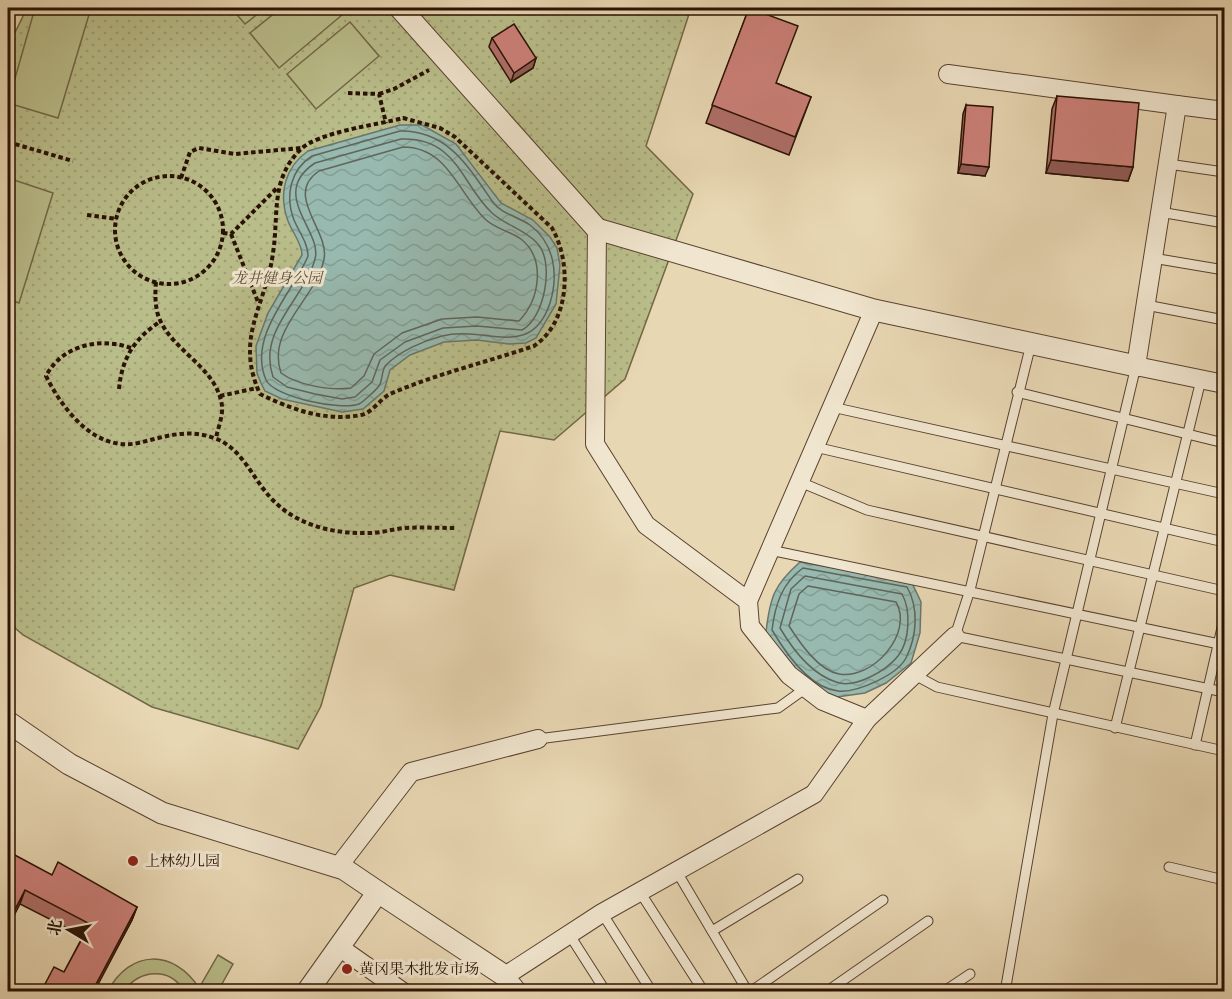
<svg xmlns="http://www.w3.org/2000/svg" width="1232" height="999" viewBox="0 0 1232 999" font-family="'Libre Caslon Text','Noto Serif SC',serif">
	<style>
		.park { fill: url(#park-dots); stroke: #726746; stroke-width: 1.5 }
		.garden { fill: #b9bd8a; stroke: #726746; stroke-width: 1.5 }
		.water { fill: url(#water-waves); stroke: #6b766a; stroke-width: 1.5 }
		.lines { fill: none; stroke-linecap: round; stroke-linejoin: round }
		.shore { stroke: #606559; stroke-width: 1.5 }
		.service-casing { stroke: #5a422f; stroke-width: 11 }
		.minor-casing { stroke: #5a422f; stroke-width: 20 }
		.tertiary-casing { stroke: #5a422f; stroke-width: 23 }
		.path { stroke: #2a1103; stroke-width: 4; stroke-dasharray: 4.5 3; stroke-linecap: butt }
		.service { stroke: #f0e5ce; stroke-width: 9 }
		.minor { stroke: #f0e5ce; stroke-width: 18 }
		.tertiary { stroke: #f0e5ce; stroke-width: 21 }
		.wall { fill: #af6e68; stroke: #2a1103; stroke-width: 1.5 }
		.shaded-wall { fill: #8f5a55; stroke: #2a1103; stroke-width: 1.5 }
		.building { fill: #cc8079; stroke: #2a1103; stroke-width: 1.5 }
		.poi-dot { fill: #8f2418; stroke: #f0e5ce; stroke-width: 2 }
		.labels { text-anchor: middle; stroke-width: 6; stroke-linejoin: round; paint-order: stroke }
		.park-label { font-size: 15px; font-style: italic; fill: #5c4d32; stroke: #f0e5ce }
		.poi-label { font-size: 15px; fill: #2a1103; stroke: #f0e5ce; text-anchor: start }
	</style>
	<defs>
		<pattern id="park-dots" width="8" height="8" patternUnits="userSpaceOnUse" patternTransform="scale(1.5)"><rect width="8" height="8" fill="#b9bd8a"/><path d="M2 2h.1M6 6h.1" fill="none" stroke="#9fa175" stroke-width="1.8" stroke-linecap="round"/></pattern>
		<pattern id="water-waves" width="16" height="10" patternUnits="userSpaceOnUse" patternTransform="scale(1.5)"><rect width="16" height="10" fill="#97b9af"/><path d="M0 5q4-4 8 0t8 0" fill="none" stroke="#829e95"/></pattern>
	</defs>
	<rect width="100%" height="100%" fill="#e8d7b3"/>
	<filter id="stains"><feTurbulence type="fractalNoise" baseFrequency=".00333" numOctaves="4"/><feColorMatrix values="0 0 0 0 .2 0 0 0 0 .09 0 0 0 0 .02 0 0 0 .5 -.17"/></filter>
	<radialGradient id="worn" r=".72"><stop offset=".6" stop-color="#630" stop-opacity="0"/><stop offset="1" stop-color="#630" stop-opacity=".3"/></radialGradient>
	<polygon class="park" points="27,8 691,8 646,146 693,194 625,379 554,440 500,431 454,590 390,575 354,588 321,706 298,749 152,707 23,635 8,622 8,47"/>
	<g class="garden">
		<polygon points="35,8 91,8 58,118 8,103"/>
		<polygon points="231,8 265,8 245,24"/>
		<polygon points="281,8 336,8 342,15 279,68 250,33"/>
		<polygon points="350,22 379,56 316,109 287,74"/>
		<polygon points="8,178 53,193 19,303 8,299"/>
		<path d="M218,955L233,964L218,991H184C170,967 140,969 124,991H108C130,949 174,949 199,988Z"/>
	</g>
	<g class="water">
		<path d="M400,125H422L456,144L501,203L533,220L550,237L557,248L560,265L556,304L536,338L526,343L509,344L477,340L444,342L410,355L390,370L384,391L363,409L342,412L282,399L265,391L261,383L257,373L256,346L268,313L302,255C302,243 292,232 288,221C278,194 285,167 308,151Z"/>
		<path d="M800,562L911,581L921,602L920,633L911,663L886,683L865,693L837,697L812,687L786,662L766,632C770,597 774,585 800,562Z"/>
	</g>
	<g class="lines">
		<g class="shore">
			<path d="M400,131C447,130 468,166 492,201C501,214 517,216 530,225C554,243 559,274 550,303C531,361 485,325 442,336C423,341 400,351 386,365C381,371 383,380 379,386C376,390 363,402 359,404C341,411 274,397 266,380C247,336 293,293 308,256C308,243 299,232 294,220C285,196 290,170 312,156Z"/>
			<path d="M401,139C457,137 461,184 492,213C505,225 524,229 537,243C555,261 545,318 522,330L477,326L443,328L405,342L380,360L372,382L355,397L342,399L315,394L287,387L273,377C257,330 304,300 315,259C323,231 268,194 315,163Z"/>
			<path d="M403,147C448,147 458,193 485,219C495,229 510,231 521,239C546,259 540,299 519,321L477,317L442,319L402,333L374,354L364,376L351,388C331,391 297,385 281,373C266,329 317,298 324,259C330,231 283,195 319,171Z"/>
			<path d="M803,568L907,587C919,608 917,636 906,658C897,675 857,693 838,691C809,688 785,652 772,630C775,605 782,583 803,568Z"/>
			<path d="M805,576L902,594C911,610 910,641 898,656C886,671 855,689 836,682C811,674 793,650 780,628L791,589Z"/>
			<path d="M808,586L896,602C914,633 873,680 839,674C818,670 800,643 789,626L799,594Z"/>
		</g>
		<g class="service-casing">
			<g id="service">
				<polyline points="1168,164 1224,172"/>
				<polyline points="1160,212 1224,223"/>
				<polyline points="1153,258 1224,270"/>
				<polyline points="1146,305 1224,320"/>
				<polyline points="1031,344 970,590 955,636 1224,692"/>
				<polyline points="1017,392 1224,443"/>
				<polyline points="832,407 1224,494"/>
				<polyline points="815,447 1224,542"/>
				<polyline points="800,482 867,510 1224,591"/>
				<polyline points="770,550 1224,645"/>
				<polyline points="913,674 937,687 1224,751"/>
				<polyline points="1115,728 1201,380"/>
				<polyline points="538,739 778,708 806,688"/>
				<polyline points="1195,745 1224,619"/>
				<polyline points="1169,867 1224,880"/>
				<polyline points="677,872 748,992"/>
				<polyline points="640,892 704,992"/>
				<polyline points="602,913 652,992"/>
				<polyline points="712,931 798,879"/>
				<polyline points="569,934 606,992"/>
				<polyline points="750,992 883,900"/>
				<polyline points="826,992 928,921"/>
				<polyline points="943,992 970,974"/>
				<polyline points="1005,992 1053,714 1136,366"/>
			</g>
		</g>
		<g class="minor-casing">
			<g id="minor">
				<polyline points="948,74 1177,105"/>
				<polyline points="1224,111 1177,105 1136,366 1224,384"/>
				<polyline points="748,601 874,310"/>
				<polyline points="867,719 955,636"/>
				<polyline points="338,867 411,772 538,739"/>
				<polyline points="339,947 403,992"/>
				<polyline points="518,992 505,976 602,913 814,794 867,719 823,701 789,675 750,626 748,601 646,525 595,444 597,229"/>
			</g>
		</g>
		<g class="tertiary-casing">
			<g id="tertiary">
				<polyline points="400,8 597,229 874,310 1136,366"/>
				<polyline points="8,722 69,764 162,813 344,869 378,892 307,992"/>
				<polyline points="378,892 505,976"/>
			</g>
		</g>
		<g class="path">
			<polyline points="348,93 379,94 386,123"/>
			<polyline points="379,94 394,89 429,70"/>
			<path d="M403,118L440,128L455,137L552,228C572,263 570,322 534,346C487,362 436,374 390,394C380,399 372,413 361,415C326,422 290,409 260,394C234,337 266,306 273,253C279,215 270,180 300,150C317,132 377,125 403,118Z"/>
			<polyline points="8,142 73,161"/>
			<circle cx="169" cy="230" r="54"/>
			<polyline points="181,178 190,152 199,148 235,154 301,148"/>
			<polyline points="87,215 117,219"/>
			<polyline points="223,233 231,234 277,188"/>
			<polyline points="231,234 258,302"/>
			<path d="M156,282C155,294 155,304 158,315C170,351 217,366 222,406C223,416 218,428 216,438"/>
			<path d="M131,348C100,337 62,345 46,376C63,410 95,452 138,443C164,437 187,428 214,438C241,447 252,477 270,497C295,525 332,534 369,533C381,533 393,529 405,528C422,527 439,528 455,528"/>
			<path d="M119,389C122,357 135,338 161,321"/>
			<polyline points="220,396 257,388"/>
		</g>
		<use href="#service" class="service"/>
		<use href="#minor" class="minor"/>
		<use href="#tertiary" class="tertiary"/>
	</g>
	<g class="wall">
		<polygon points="749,8 776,83 811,97 789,155 706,123"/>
		<polygon points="492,38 536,58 533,68 511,82 489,47"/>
		<polygon points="1057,96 1133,167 1128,181 1046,173 1052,109"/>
		<polygon points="966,105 985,176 958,173 963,114"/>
		<polygon points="8,860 52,875 137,907 132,920 95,989 100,992 42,992 44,986 64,972 83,936 20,904"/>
	</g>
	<g class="shaded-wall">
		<polygon points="536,58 533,68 511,82 514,73"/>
		<polygon points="1051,160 1133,167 1128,181 1046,173"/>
		<polygon points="961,164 989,167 985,176 958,173"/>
		<polygon points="25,890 20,904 8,927 8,923"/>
		<polygon points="137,907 132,920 94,992 92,992"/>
	</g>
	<g class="building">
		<polygon points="749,8 798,26 776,83 811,97 795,137 712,105"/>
		<polygon points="514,24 536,58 514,73 492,38"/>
		<polygon points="1057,96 1139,103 1133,167 1051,160"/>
		<polygon points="966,105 993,107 989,167 961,164"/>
		<polygon points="11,853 52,875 58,862 137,907 94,988 100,992 54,992 44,986 54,967 64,972 90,924 25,890 8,923 8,860"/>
	</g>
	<g class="poi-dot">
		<circle cx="133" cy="861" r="6"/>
		<circle cx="347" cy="969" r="6"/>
	</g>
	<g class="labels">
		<g class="park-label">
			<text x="277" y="283">龙井健身公园</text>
		</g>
		<g class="poi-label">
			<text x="145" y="866">上林幼儿园</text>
			<text x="359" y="974">黄冈果木批发市场</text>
		</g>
	</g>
	<rect width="1232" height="999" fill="none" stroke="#e8d7b3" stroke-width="30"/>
	<rect x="9" y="9" width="1214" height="981" fill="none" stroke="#2a1103" stroke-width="3"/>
	<rect x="15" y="15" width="1202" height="969" fill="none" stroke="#2a1103" stroke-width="1.5"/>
	<g transform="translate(69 930) rotate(280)" stroke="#f0e5ce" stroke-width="4.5" paint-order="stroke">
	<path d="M0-4.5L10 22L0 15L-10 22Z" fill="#2a1103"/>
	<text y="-9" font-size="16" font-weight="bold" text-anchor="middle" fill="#2a1103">北</text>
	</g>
	<rect width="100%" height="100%" filter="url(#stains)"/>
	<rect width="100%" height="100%" fill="url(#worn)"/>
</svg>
